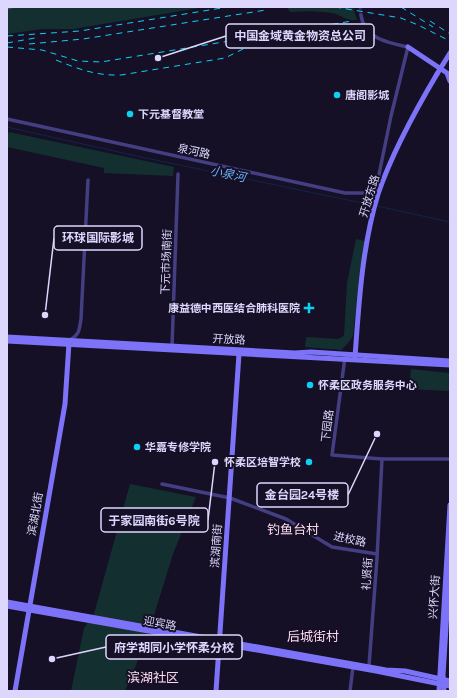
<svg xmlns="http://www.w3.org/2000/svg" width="457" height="698" viewBox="0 0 457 698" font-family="Karla,'Noto Sans SC',sans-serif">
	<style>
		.green { fill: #142f30 }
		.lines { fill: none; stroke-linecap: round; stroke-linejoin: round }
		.stream { stroke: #112449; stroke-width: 1 }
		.street-tunnel { stroke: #332e46; stroke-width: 3.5; stroke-dasharray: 3.5 2; stroke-linecap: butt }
		.street { stroke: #443e82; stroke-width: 3.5 }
		.secondary { stroke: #7d73f8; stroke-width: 5 }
		.rail { stroke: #0dd1f3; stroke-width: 1; stroke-dasharray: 6 5; stroke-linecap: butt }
		.secondary-bridge { stroke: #7d73f8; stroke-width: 5 }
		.poi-dot { fill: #0dd1f3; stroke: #151026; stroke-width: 1.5 }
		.labels { text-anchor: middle; stroke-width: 4; stroke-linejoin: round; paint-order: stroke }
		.poi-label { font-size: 11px; font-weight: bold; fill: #ddd7fd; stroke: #151026; text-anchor: start }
		.street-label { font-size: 11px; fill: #ddd7fd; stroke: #151026 }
		.water-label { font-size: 12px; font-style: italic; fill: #6bb0f8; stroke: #151026 }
		.quarter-label { font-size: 13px; fill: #fdd9ee; stroke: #151026 }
		.leader { fill: none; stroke: #ddd7fd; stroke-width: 1.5 }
		.callout-dot { fill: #ddd7fd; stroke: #151026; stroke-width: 1.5 }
		.callout { fill: #151026; stroke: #ddd7fd; stroke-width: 1.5 }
		.callout-label { font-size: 12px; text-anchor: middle; font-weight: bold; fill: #ddd7fd }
	</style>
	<rect width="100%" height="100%" fill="#151026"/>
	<g class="green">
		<polygon points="7,7 205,7 73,29 42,29 7,34"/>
		<path d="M287,7H353L357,20C345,21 342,15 332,13C318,11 304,11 290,12Z"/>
		<polygon points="9,132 174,167 173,176 104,173 104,168 7,147 7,138"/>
		<polygon points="356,239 365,241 359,277 353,336 349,342 341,350 305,347 306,337 338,339 344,336 347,283"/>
		<polygon points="411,369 449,373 450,375 450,391 409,389"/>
		<polygon points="130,484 196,497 173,554 146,641 125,691 71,691 84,628 94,614"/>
	</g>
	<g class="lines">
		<g class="stream">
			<polyline points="7,127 141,157 372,205"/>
			<polyline points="377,206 450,222"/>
		</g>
		<polyline class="street-tunnel" points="360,7 361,15"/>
		<g class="street">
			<polyline points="7,8 11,7"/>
			<path d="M7,119L345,193H379L376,189L391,116L408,47C389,43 364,39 361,15"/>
			<path d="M70,340C80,334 79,330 81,319L88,180"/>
			<polyline points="172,347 178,174"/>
			<polyline points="345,357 332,455 382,459 450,459"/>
			<polyline points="162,484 230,498 286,519 332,547 377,554"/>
			<polyline points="369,666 377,558 382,459"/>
			<polyline points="350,691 353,667"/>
		</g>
		<g class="secondary">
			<polyline points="408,47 447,73 450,81"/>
			<polyline points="7,337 295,353 311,352 450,361"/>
			<polyline points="7,341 450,365"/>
			<path d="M355,357C359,302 362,247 378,194C392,153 415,111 437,74"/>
			<polyline points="7,602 386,670 405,671 450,681"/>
			<polyline points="7,606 376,671 450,686"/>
			<polyline points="15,691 65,404 69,343"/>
			<polyline points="216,691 239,354"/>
			<polyline points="439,691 450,505"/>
			<polyline points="444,691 443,675 450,564"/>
		</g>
		<g class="rail">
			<polyline points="335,7 401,18 418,25 450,41"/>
			<polyline points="401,7 433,27"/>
			<polyline points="430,21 450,34"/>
			<polyline points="7,36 80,31 228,7"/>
			<polyline points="7,43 35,38"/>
			<polyline points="29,44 83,39 266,10"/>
			<polyline points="7,47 42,50 78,61 101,62 352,21"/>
			<path d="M56,60C78,69 97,76 121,75L225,58L263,39"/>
		</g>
		<polyline class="secondary-bridge" points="437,74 450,53"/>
	</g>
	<g class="poi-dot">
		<circle cx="337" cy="95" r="4"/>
		<circle cx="130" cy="114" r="4"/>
		<path d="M307 302h4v4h4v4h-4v4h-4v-4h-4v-4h4z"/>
		<circle cx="310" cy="385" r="4"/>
		<circle cx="137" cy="447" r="4"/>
		<circle cx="309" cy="462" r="4"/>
	</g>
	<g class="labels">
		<g class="poi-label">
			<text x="345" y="99">唐阁影城</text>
			<text x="138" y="118">下元基督教堂</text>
			<text x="300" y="312" text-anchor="end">康益德中西医结合肺科医院</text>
			<text x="318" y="389">怀柔区政务服务中心</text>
			<text x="145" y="451">华嘉专修学院</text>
			<text x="301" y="466" text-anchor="end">怀柔区培智学校</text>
		</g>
		<g class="street-label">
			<text transform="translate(194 151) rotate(12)" y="4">泉河路</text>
			<text transform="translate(369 196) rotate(-73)" y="4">开放东路</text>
			<text transform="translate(166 262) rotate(-88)" y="4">下元市场南街</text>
			<text transform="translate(229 339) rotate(3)" y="4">开放路</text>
			<text transform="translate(327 426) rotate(-83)" y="4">下园路</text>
			<text transform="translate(35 514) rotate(-80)" y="4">滨湖北街</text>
			<text transform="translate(350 539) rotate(12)" y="4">进校路</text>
			<text transform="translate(216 546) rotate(-86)" y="4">滨湖南街</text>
			<text transform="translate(367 574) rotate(-86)" y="4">礼贤街</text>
			<text transform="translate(434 597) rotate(-86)" y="4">兴怀大街</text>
			<text transform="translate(160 623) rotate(10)" y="4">迎宾路</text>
		</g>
		<g class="water-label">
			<text transform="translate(228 174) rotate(12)" y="4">小泉河</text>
		</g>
		<g class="quarter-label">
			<text x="293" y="534">钓鱼台村</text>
			<text x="313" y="641">后城街村</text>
			<text x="153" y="682">滨湖社区</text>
		</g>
	</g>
	<path class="leader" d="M158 58L226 36M45 315L54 238M377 434L348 495M215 462L208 520M52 659L106 647"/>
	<g class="callout-dot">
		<circle cx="158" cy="58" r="4"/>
		<circle cx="45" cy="315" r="4"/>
		<circle cx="377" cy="434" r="4"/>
		<circle cx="215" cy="462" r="4"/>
		<circle cx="52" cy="659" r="4"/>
	</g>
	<g class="callout">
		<rect x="226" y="24" width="148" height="24" rx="4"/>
		<rect x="54" y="226" width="88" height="24" rx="4"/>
		<rect x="257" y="483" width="91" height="24" rx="4"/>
		<rect x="101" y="508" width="107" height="24" rx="4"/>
		<rect x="106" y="635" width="136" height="24" rx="4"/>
	</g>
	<g class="callout-label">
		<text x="300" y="40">中国金域黄金物资总公司</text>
		<text x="98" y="242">环球国际影城</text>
		<text x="302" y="499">金台园24号楼</text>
		<text x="154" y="525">于家园南街6号院</text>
		<text x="174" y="652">府学胡同小学怀柔分校</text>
	</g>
	<rect width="457" height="698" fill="none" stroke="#ddd7fd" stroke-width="16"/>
</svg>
